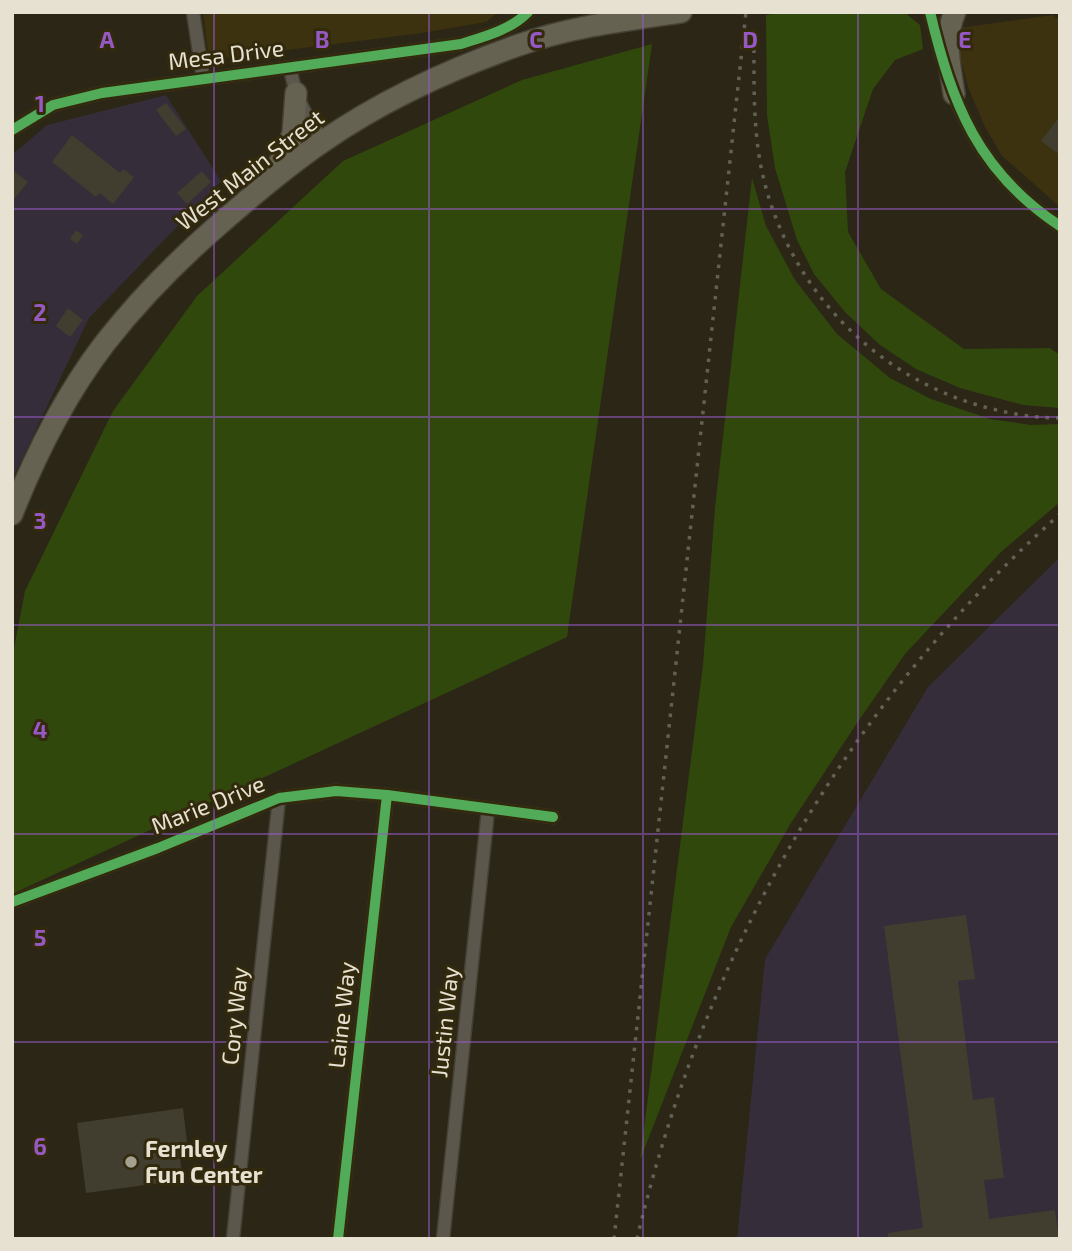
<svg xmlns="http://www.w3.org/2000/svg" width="1072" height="1251" viewBox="0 0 1072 1251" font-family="'Exo 2',sans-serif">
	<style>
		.built { fill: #3c3210 }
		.industrial { fill: #352d39 }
		.green { fill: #31480d }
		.building { fill: #413d2f }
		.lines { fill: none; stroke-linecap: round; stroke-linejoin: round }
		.street-casing { stroke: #454135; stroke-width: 15 }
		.primary-casing { stroke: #454135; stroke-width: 24 }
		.street { stroke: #5b574c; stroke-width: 12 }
		.primary { stroke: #666252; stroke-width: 21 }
		.rail { stroke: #636155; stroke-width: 3.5; stroke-dasharray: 3.5 7; stroke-linecap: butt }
		.cycleway-casing { stroke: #332a0e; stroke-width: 15 }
		.cycleway { stroke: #51ab58; stroke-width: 10 }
		.grid { fill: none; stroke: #9659c4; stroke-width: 2; stroke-opacity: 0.55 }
		.poi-dot { fill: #a5a090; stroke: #332a0e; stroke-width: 2.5 }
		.labels { text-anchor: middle; stroke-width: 6; stroke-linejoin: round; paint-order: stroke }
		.street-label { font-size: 23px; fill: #e6e1d1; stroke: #332a0e }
		.poi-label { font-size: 23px; font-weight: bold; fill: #e6e1d1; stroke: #332a0e; text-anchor: start }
		.grid-label { font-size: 23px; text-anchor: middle; font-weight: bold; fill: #9659c4; stroke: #332a0e; stroke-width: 6; stroke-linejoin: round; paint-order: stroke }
	</style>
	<rect width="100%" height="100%" fill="#2b2616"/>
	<g class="built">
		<polygon points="203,12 498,12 486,22 422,33 209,60"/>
		<polygon points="1053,15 1060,21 1060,207 1002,156 985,127 968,87 957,45 959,28"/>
	</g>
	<g class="industrial">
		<polygon points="166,95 221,181 89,318 12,480 12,155 47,125"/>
		<polygon points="1060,557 1060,1239 737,1239 765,959 928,687"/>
	</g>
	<g class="green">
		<polygon points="788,12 904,12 920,25 923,49 895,60 873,89 845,172 848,232 881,289 964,349 1050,348 1060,355 1060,408 1023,405 960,388 916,369 880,345 845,312 814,274 797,240 775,168 767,115 766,15"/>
		<polygon points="652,44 567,637 12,894 12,659 25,591 113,411 197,296 343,161 522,80"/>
		<polygon points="752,178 766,226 795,280 837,334 890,378 931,399 990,419 1031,425 1060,424 1060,502 1001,552 905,654 857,723 791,823 731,927 640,1160 703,665 715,508"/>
	</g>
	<g class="building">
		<polygon points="166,103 186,129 176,136 156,110"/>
		<polygon points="1060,116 1060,155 1041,141"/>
		<polygon points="72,135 120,173 123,169 134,177 113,204 100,193 96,197 52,162"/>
		<polygon points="12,170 28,182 12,202"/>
		<polygon points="202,171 211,182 187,204 177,193"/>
		<polygon points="76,230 83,235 77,244 70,239"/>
		<polygon points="68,308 83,320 70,337 56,326"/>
		<polygon points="966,915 975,979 958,981 973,1100 994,1097 1004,1178 984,1180 989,1219 1055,1210 1059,1239 888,1239 888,1233 923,1228 884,926"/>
		<polygon points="183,1108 187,1142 178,1144 183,1180 86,1193 77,1123"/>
	</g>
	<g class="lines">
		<g class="street-casing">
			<g id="street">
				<polyline points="193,12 203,78"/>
				<polyline points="930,12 942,58"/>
				<path d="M290,68C296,100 305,114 323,141"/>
				<path d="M952,89C975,149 1006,190 1060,226"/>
				<path d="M12,130L53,105L102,93L461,44C483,37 511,30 528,12"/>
				<polyline points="12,902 158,848 279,798 336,791 387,795 553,817"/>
				<polyline points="233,1239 279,798"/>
				<polyline points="338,1239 387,795"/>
				<polyline points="443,1239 488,810"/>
			</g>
		</g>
		<g class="primary-casing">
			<g id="primary">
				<path d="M954,94C950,66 943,39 955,12"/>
				<polyline points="273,174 288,147 293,133 296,93"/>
				<path d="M12,514C36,453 66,394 105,343C138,301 175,263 215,228C249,198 284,168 322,142C381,101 448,70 516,46C569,27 625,20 681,12"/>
			</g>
		</g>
		<use href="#street" class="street"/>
		<use href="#primary" class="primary"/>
		<g class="rail">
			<path d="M754,39C754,82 753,125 761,167C784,281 869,374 981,406C1006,413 1033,418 1060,418"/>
			<polyline points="614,1239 746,12"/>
			<path d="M637,1239C704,956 842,709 1060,514"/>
		</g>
		<g class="cycleway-casing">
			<g id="cycleway">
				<path d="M930,12C952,104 978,172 1060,226"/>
				<path d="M12,130L53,105L102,93L461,44C483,37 511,30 528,12"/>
				<polyline points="12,902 158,848 279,798 336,791 387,795 553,817"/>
				<polyline points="338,1239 387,795"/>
			</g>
		</g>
		<use href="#cycleway" class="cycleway"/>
	</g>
	<path class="grid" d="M214,12V1239M429,12V1239M643,12V1239M858,12V1239M12,209H1060M12,417H1060M12,625H1060M12,834H1060M12,1042H1060"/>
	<circle class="poi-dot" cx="131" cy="1162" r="7"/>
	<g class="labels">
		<g class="street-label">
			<text transform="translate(226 55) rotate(-7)" y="8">Mesa Drive</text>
			<text transform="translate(250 170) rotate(-38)" y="8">West Main Street</text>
			<text transform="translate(208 805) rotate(-22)" y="8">Marie Drive</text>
			<text transform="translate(342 1015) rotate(-84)" y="8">Laine Way</text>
			<text transform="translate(235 1016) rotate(-84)" y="8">Cory Way</text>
			<text transform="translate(445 1022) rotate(-84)" y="8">Justin Way</text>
		</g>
		<g class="poi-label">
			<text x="145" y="1157">Fernley<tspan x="145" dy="26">Fun Center</tspan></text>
		</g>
	</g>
	<g class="grid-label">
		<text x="107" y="48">A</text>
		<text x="322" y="48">B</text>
		<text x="536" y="48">C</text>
		<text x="750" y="48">D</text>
		<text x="965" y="48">E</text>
		<text x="40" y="112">1</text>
		<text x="40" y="321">2</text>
		<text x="40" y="529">3</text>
		<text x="40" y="738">4</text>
		<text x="40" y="946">5</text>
		<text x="40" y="1155">6</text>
	</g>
	<rect width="1072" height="1251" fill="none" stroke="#e6e1d1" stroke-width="28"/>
</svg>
